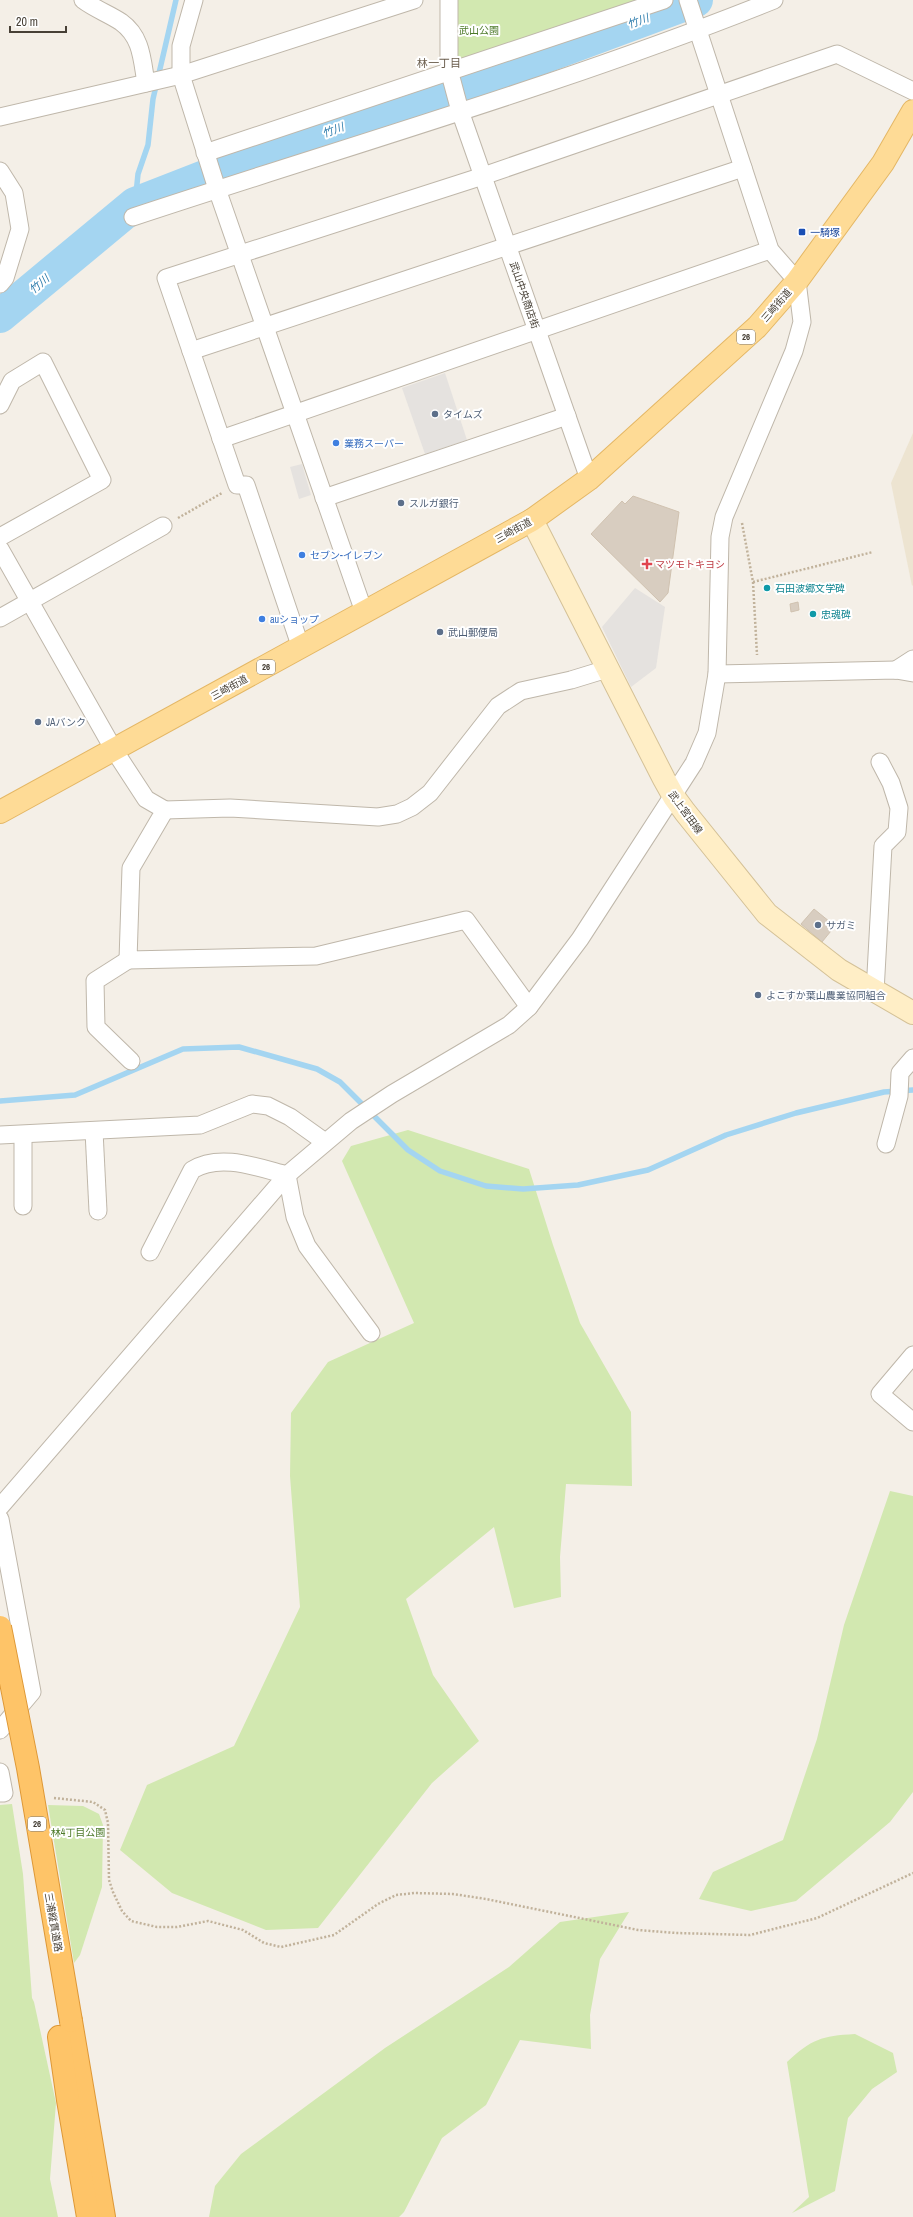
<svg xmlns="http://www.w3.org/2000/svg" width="913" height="2217" viewBox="0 0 913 2217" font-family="'Archivo Narrow','Noto Sans JP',sans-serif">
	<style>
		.education { fill: #ede4d1 }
		.green { fill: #d2e8b0 }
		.parking { fill: #e5e2df }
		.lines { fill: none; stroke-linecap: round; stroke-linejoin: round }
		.stream { stroke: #a4d5f1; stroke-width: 5.5 }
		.river { stroke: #a4d5f1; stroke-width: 34 }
		.building { fill: #d8cdc0; stroke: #d0c2b0 }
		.street-casing { stroke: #bfb7aa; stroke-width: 19 }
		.secondary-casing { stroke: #d4c197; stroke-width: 24 }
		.primary-casing { stroke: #e4b765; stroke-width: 24 }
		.highway-casing { stroke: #de9837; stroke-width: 24 }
		.path { stroke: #c1b29b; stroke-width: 2.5; stroke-dasharray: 2 2; stroke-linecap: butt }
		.street { stroke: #fff; stroke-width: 17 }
		.secondary { stroke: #ffeec6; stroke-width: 22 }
		.primary { stroke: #fedb96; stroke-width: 22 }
		.highway { stroke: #fec468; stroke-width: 22 }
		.highway-bridge-casing { stroke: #de9837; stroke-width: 24; stroke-linecap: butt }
		.highway-bridge { stroke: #fec468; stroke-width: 22 }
		.transit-dot { fill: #1a4fb4; stroke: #fff; stroke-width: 1.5 }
		.service-dot { fill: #5c6f8a; stroke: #fff; stroke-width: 1.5 }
		.shop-dot { fill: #3f7fe0; stroke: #fff; stroke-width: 1.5 }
		.health-dot { fill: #e0444e; stroke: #fff; stroke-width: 1.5 }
		.culture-dot { fill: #0f9aa8; stroke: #fff; stroke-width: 1.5 }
		.labels { text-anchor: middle; stroke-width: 4; stroke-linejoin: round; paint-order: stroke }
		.shield { fill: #fff; stroke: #7e7972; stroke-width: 1 }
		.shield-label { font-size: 9px; font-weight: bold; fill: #474036 }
		.park-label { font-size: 10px; fill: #4c7929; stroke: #fff }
		.transit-label { font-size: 10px; fill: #164399; stroke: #fff; text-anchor: start }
		.street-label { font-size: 10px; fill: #474036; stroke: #fff }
		.service-label { font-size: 10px; fill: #4e5e75; stroke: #fff; text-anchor: start }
		.shop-label { font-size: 10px; fill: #366cbe; stroke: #fff; text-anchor: start }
		.health-label { font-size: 10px; fill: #be3a42; stroke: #fff; text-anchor: start }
		.culture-label { font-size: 10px; fill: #0d838f; stroke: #fff; text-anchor: start }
		.water-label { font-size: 11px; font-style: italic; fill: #2d7cac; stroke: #fff }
		.neighbourhood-label { font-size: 11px; fill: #6a5d4d; stroke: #fff }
	</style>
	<rect width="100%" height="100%" fill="#f4efe7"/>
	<polygon class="education" points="913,433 913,585 912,586 891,483"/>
	<g class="green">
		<polygon points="449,0 664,0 449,70"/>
		<polygon points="408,1130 529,1169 553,1245 580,1323 631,1412 632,1486 566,1484 560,1557 561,1597 514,1608 494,1527 406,1599 433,1675 479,1741 432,1783 318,1928 266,1930 172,1893 120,1850 147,1785 234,1746 300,1607 290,1476 291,1413 328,1362 414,1323 342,1161 351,1146"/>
		<polygon points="890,1491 913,1496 913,1792 890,1822 796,1901 751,1911 699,1899 713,1872 783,1840 817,1739 844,1625"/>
		<polygon points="12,1804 23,1874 32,1998 34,2002 56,2103 50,2179 58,2217 0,2217 0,1805"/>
		<polygon points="48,1805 83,1806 99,1814 103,1825 102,1887 80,1955 74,1963"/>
		<polygon points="629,1912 600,1959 590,2015 591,2049 520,2040 486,2105 442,2138 404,2212 399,2217 209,2217 215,2186 241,2154 385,2048 509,1967 560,1922"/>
		<path d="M855,2034L893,2053L897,2072L872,2089L848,2118L835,2191L792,2213L809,2197L787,2062C812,2039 821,2036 855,2034Z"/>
	</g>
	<g class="parking">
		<polygon points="445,373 467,440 425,454 402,388"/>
		<polygon points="302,464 311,495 299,499 290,467"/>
		<polygon points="635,588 665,607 656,668 631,687 602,627"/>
	</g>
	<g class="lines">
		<g class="stream">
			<polyline points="135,204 138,174 148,145 153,99 176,0"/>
			<polyline points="0,1101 75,1095 183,1049 239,1047 317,1069 340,1082 408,1150 440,1171 486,1186 523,1189 578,1185 648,1170 726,1135 796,1113 884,1092 913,1090"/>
		</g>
		<polyline class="river" points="0,316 135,204 230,167 524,64 696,0"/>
	</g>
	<g class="building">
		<polygon points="633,496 679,512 668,593 660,602 591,534 622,501 625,504"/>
		<polygon points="798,602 799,610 791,612 790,604"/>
		<polygon points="814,909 835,926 822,942 801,924"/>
	</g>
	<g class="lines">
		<g class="street-casing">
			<g id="street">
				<path d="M83,0C95,9 109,14 121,22C142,37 142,60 146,83"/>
				<polyline points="194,0 181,46 181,75 217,189 364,612"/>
				<polyline points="449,0 449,70 460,111 589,479"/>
				<polyline points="0,117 181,75 414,0"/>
				<polyline points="205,153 664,0"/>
				<polyline points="0,171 14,193 20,229 5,278 0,284"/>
				<path d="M133,217C347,146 565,84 774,0"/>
				<polyline points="191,351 743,168"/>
				<polyline points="0,405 12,381 43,362 102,480 0,537"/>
				<polyline points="221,439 770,250"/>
				<polyline points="324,498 567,416"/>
				<polyline points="0,549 114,750 146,799 165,810 131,868 128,960 316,956 466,920 529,1007"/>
				<polyline points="0,618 163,526"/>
				<polyline points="301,648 246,485 237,485 166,278 483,176 837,54 913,91"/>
				<polyline points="896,670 913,659"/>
				<polyline points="717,674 896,670 913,673"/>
				<polyline points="165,810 230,808 378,817 397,814 412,807 430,793 498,706 521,691 571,680 607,669"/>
				<polyline points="128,960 95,981 96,1027 131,1061"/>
				<polyline points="875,992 883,846 897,832 899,808 891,783 880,762"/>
				<polyline points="94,1131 98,1211"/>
				<polyline points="0,1135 200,1125 252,1104 268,1106 290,1117 325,1142"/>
				<polyline points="23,1135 23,1206"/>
				<polyline points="886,1144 899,1096 900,1073 913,1058"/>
				<path d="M150,1252L192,1170C220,1153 256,1167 287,1175L295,1217L307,1246L371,1333"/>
				<polyline points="913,1355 880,1394 913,1422"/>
				<polyline points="0,1507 287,1175 351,1121 392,1094 509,1025 529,1007 580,939 694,763 707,733 717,674 720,537 724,517 794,351 802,322 797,281 770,250 688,0"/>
				<polyline points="0,1519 32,1692 0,1730"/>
				<polyline points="0,1772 4,1793 0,1793"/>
			</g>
		</g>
		<g class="secondary-casing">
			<polyline id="secondary" points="532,520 664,779 674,797 685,812 767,914 839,970 913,1013"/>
		</g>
		<g class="primary-casing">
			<polyline id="primary" points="0,812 532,520 589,479 757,327 797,281 883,163 913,111"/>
		</g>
		<g class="highway-casing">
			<g id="highway">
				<polyline points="71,2021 104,2217"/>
				<polyline points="59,2037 68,2100 88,2217"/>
			</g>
		</g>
		<g class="path">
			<polyline points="178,518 222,493"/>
			<polyline points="742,523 753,582 757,655"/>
			<polyline points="753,582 873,552"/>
			<polyline points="54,1798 93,1802 105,1810 108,1823 109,1880 113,1892 122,1911 131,1921 157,1927 177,1927 208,1921 243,1930 264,1943 281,1947 334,1935 378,1904 396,1895 415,1893 453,1894 486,1899 638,1930 676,1933 750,1935 817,1918 913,1873"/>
		</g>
		<use href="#street" class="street"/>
		<use href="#secondary" class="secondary"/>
		<use href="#primary" class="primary"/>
		<use href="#highway" class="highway"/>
		<g class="highway-bridge-casing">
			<polyline id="highway-bridge" points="0,1627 28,1768 71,2021"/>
		</g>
		<use href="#highway-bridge" class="highway-bridge"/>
	</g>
	<rect class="transit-dot" x="798" y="228" width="8" height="8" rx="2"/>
	<g class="service-dot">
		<circle cx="435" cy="414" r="4"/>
		<circle cx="401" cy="503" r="4"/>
		<circle cx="440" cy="632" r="4"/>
		<circle cx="38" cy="722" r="4"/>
		<circle cx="818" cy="925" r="4"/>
		<circle cx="758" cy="995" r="4"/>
	</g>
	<g class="shop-dot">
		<circle cx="336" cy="443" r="4"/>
		<circle cx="302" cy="555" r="4"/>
		<circle cx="262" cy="619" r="4"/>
	</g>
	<path class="health-dot" d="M645 558h4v4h4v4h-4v4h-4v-4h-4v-4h4z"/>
	<g class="culture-dot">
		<circle cx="767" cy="588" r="4"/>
		<circle cx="813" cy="614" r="4"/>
	</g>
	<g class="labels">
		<g class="shield">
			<rect x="737" y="330" width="18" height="14" rx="3"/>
			<rect x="257" y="660" width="18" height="14" rx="3"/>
			<rect x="28" y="1817" width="18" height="14" rx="3"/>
		</g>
		<g class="shield-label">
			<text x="746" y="340">26</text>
			<text x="266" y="670">26</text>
			<text x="37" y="1827">26</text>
		</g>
		<g class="park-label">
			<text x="479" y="34">武山公園</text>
			<text x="78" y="1836">林4丁目公園</text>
		</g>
		<g class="transit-label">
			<text x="810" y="236">一騎塚</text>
		</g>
		<g class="street-label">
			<text transform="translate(525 295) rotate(71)" y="4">武山中央商店街</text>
			<text transform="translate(776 305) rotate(-49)" y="4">三崎街道</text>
			<text transform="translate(513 530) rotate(-29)" y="4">三崎街道</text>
			<text transform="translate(229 687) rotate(-29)" y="4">三崎街道</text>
			<text transform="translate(686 812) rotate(54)" y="4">武上宮田線</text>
			<text transform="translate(54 1922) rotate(80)" y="4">三浦縦貫道路</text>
		</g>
		<g class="service-label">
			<text x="443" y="418">タイムズ</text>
			<text x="409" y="507">スルガ銀行</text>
			<text x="448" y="636">武山郵便局</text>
			<text x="46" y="726">JAバンク</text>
			<text x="826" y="929">サガミ</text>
			<text x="766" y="999">よこすか葉山農業協同組合</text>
		</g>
		<g class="shop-label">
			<text x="344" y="447">業務スーパー</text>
			<text x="310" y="559">セブン-イレブン</text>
			<text x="270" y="623">auショップ</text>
		</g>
		<g class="health-label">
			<text x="655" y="568">マツモトキヨシ</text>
		</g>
		<g class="culture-label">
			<text x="775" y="592">石田波郷文学碑</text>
			<text x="821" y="618">忠魂碑</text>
		</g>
		<g class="water-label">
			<text transform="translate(638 21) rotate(-20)" y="4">竹川</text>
			<text transform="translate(333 130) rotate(-20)" y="4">竹川</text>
			<text transform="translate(39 284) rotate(-40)" y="4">竹川</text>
		</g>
		<g class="neighbourhood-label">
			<text x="439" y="67">林一丁目</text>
		</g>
	</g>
	<path d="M10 26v6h56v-6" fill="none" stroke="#474036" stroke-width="2"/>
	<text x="16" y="26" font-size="12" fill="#474036" stroke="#ffffff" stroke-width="3" paint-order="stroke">20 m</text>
</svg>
